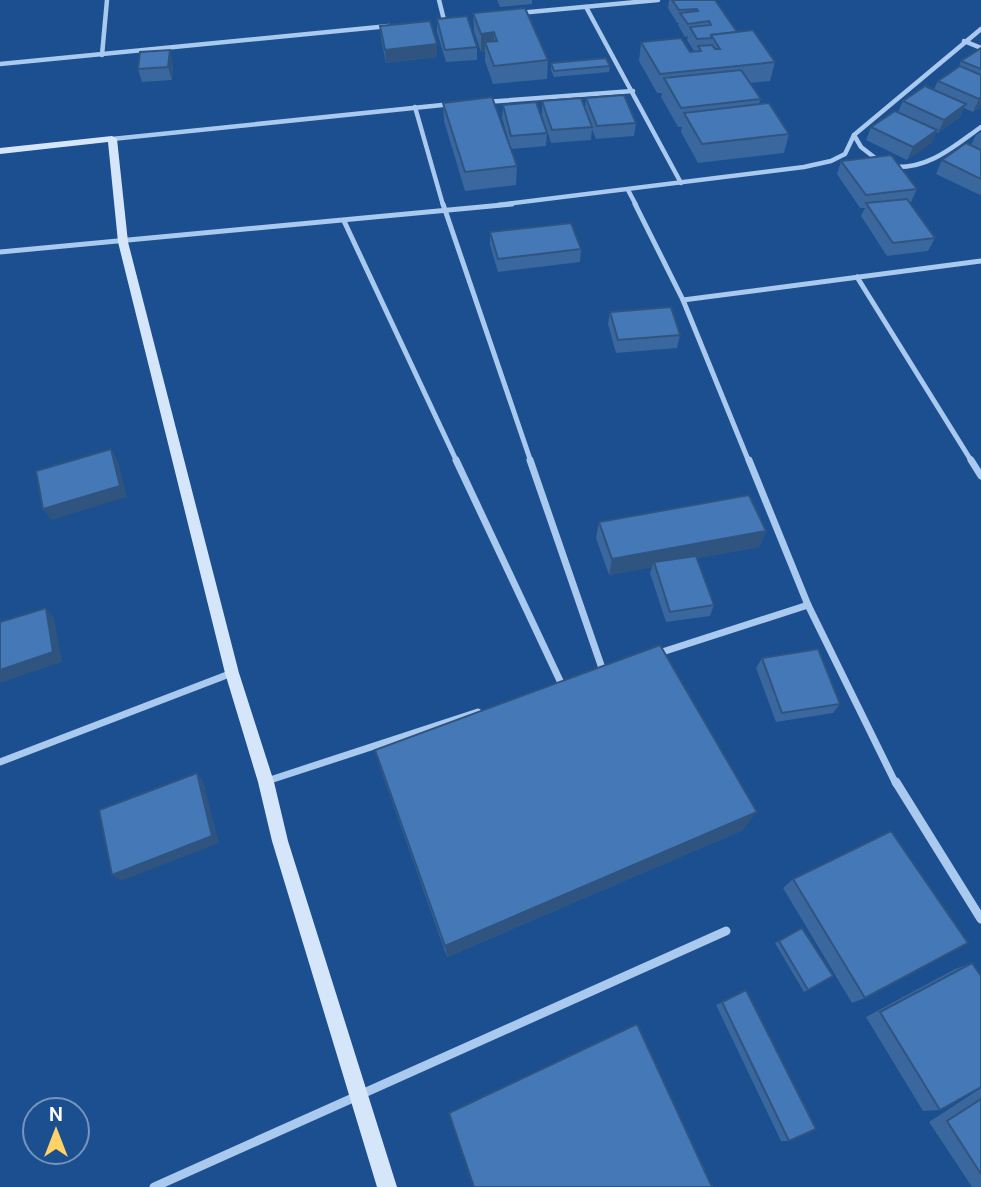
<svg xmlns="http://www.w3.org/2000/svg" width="981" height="1187" viewBox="0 0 981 1187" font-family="'DM Sans',sans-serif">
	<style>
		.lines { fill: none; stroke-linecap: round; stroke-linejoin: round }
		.street-far3 { stroke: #a9c9ee; stroke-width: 4.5 }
		.street-far2 { stroke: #a9c9ee; stroke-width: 5 }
		.street-far1 { stroke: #a9c9ee; stroke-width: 7 }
		.street { stroke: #a9c9ee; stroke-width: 9 }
		.secondary { fill: #d6e6fa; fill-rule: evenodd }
		.wall { fill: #3a679d }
		.shaded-wall { fill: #305480 }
		.building { fill: #4478b7; stroke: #305480; stroke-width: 2 }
	</style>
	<rect width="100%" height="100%" fill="#1b4f8f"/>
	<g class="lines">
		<g class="street-far3">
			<polyline points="439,0 444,20"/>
			<polyline points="586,7 681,183"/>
			<polyline points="519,13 658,0"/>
			<polyline points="964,41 981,48"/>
			<polyline points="102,55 107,0"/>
			<polyline points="0,64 389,26"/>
			<polyline points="485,102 633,91"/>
			<polyline points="415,107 443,205"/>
			<polyline points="854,135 861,147 879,161"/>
			<polyline points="112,139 452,104"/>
			<path d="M893,167C929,169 953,147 981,127"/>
			<polyline points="628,190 636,205"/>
			<polyline points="498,205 804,167 831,161 845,154 854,135 981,29"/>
		</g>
		<g class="street-far2">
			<polyline points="443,204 531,462"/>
			<polyline points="635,204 683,300 749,462"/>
			<polyline points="344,221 457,462"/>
			<polyline points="0,252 512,204"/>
			<polyline points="857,277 972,462"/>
			<polyline points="683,300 981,261"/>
		</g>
		<g class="street-far1">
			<polyline points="456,460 562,685"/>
			<polyline points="530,460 603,671"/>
			<polyline points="749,460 808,605 896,784"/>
			<polyline points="971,460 981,476"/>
			<polyline points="656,654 808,605"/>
			<polyline points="0,762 232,673"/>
			<polyline points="267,781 478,712"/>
		</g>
		<g class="street">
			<polyline points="896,782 981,919"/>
			<polyline points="154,1187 726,931"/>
		</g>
		<polygon class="secondary" points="112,136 117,139 128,242 239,673 274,782 288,841 397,1187 377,1187 272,841 258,782 225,673 118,242 108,142 0,154 0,148"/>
	</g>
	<g class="wall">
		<polygon points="497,0 532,0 532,4 500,7"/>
		<polygon points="669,0 715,0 737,32 775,62 770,81 750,83 761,99 759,104 789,134 784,153 698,163 681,132 682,127 678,127 661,97 662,93 657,93 639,61 641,42 690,52 694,51 687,40 688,36 685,37 678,25 679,23 677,23 668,8"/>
		<polygon points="473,13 548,60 547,79 493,84 485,61 485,52 481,52 474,31"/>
		<polygon points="437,19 477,47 477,60 446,62 437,32"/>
		<polygon points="380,26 437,44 437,57 386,63 381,39"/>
		<polygon points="981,48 981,106 973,112 964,108 960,117 938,133 936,132 931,143 907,160 866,140 871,127 898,112 903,101 934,89 938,81 959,66 961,61"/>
		<polygon points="173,63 172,80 142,82 138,69"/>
		<polygon points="551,63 610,66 609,72 554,77 551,70"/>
		<polygon points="586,98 636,123 634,136 596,139 592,129 591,140 551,143 542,115 542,101 585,109"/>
		<polygon points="443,103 517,166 516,185 465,191 444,121"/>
		<polygon points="503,105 547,133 546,146 511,149 502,118"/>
		<polygon points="981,132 981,194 980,195 936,174 942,160 971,145 976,135"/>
		<polygon points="841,161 917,189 911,202 909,202 935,238 928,251 887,256 861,216 865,208 860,208 837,174"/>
		<polygon points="490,232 581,249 580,262 498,272 490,245"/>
		<polygon points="610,312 680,335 677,348 616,353 608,324"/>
		<polygon points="599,522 766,531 759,547 697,558 714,605 710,616 666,622 650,573 652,567 609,575 596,538"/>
		<polygon points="762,658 840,704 833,713 776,722 756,668"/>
		<polygon points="375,750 743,830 447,957 381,770"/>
		<polygon points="793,879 865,998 852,1003 783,888"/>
		<polygon points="802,928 833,976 804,992 775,943"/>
		<polygon points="972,963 940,1110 923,1111 866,1017 955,969"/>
		<polygon points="722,1002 789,1141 781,1141 716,1005"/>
		<polygon points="981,1088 981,1187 972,1187 929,1122"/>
	</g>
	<g class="shaded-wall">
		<polygon points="494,32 494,51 485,42 485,52 481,52 481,34"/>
		<polygon points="437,44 437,57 386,63 385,50"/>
		<polygon points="170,50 173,63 172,80 168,67"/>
		<polygon points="981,97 981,106 973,112 979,99"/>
		<polygon points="966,104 960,117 938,133 944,120"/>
		<polygon points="937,130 931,143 907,160 913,147"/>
		<polygon points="111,449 118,461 127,497 51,520 43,509"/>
		<polygon points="766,531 759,547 655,566 654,562 652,567 609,575 612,559"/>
		<polygon points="46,608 54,618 62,662 0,683 0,670"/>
		<polygon points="197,773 203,781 219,843 121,881 112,875"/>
		<polygon points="757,812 743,830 447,957 445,946"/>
	</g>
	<g class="building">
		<polygon points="672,0 715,0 737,32 711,35 711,38 697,39 690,27 711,25 709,21 688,24 680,13 698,11 697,9 679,10"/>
		<polygon points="525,8 548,60 494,66 485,42 497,41 494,32 481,34 473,13"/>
		<polygon points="467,16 477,47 445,50 437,19"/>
		<polygon points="430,21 437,44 385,50 380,26"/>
		<polygon points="753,30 775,62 660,74 641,42 681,38 690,52 701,51 698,46 712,45 715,49 720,49 711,35"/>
		<polygon points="981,48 981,69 961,61"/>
		<polygon points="170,50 168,67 138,69 140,52"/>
		<polygon points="606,58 610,66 554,71 551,63"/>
		<polygon points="960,66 981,75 981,97 979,99 938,81"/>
		<polygon points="741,70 761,99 681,108 664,78"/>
		<polygon points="925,86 966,104 944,120 903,101"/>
		<polygon points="624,95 636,123 597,126 586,98"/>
		<polygon points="492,97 517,166 465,172 443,103"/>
		<polygon points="581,98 592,127 552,130 542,101"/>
		<polygon points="536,102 547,133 511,136 503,105"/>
		<polygon points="769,103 789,134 702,144 684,113"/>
		<polygon points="895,111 937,130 913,147 871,127"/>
		<polygon points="966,143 981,150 981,179 942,160"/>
		<polygon points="891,155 917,189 866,195 841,161"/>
		<polygon points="907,199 935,238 893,243 866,203"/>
		<polygon points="571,223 581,249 498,259 490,232"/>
		<polygon points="671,307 680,335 618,340 610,312"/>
		<polygon points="111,449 120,486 43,509 36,471"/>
		<polygon points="749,495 766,531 612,559 599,522"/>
		<polygon points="696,556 714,605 670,612 654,562"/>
		<polygon points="46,608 53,652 0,670 0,622"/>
		<polygon points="660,645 757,812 445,946 375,750"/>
		<polygon points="818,649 840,704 782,713 762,658"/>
		<polygon points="197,773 212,836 112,875 99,810"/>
		<polygon points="891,831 968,943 865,998 793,879"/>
		<polygon points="802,928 833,976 808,990 779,941"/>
		<polygon points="972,963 981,976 981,1087 940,1110 880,1012"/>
		<polygon points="746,990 816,1129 789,1141 722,1002"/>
		<polygon points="637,1024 712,1187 474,1187 449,1113"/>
		<polygon points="981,1099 981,1174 947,1121"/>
	</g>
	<g transform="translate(56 1131)"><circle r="33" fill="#1b4f8f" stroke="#7695bc" stroke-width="2"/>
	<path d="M0-5L12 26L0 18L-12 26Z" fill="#ffd166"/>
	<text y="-10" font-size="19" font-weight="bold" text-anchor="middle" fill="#ffffff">N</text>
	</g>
</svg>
